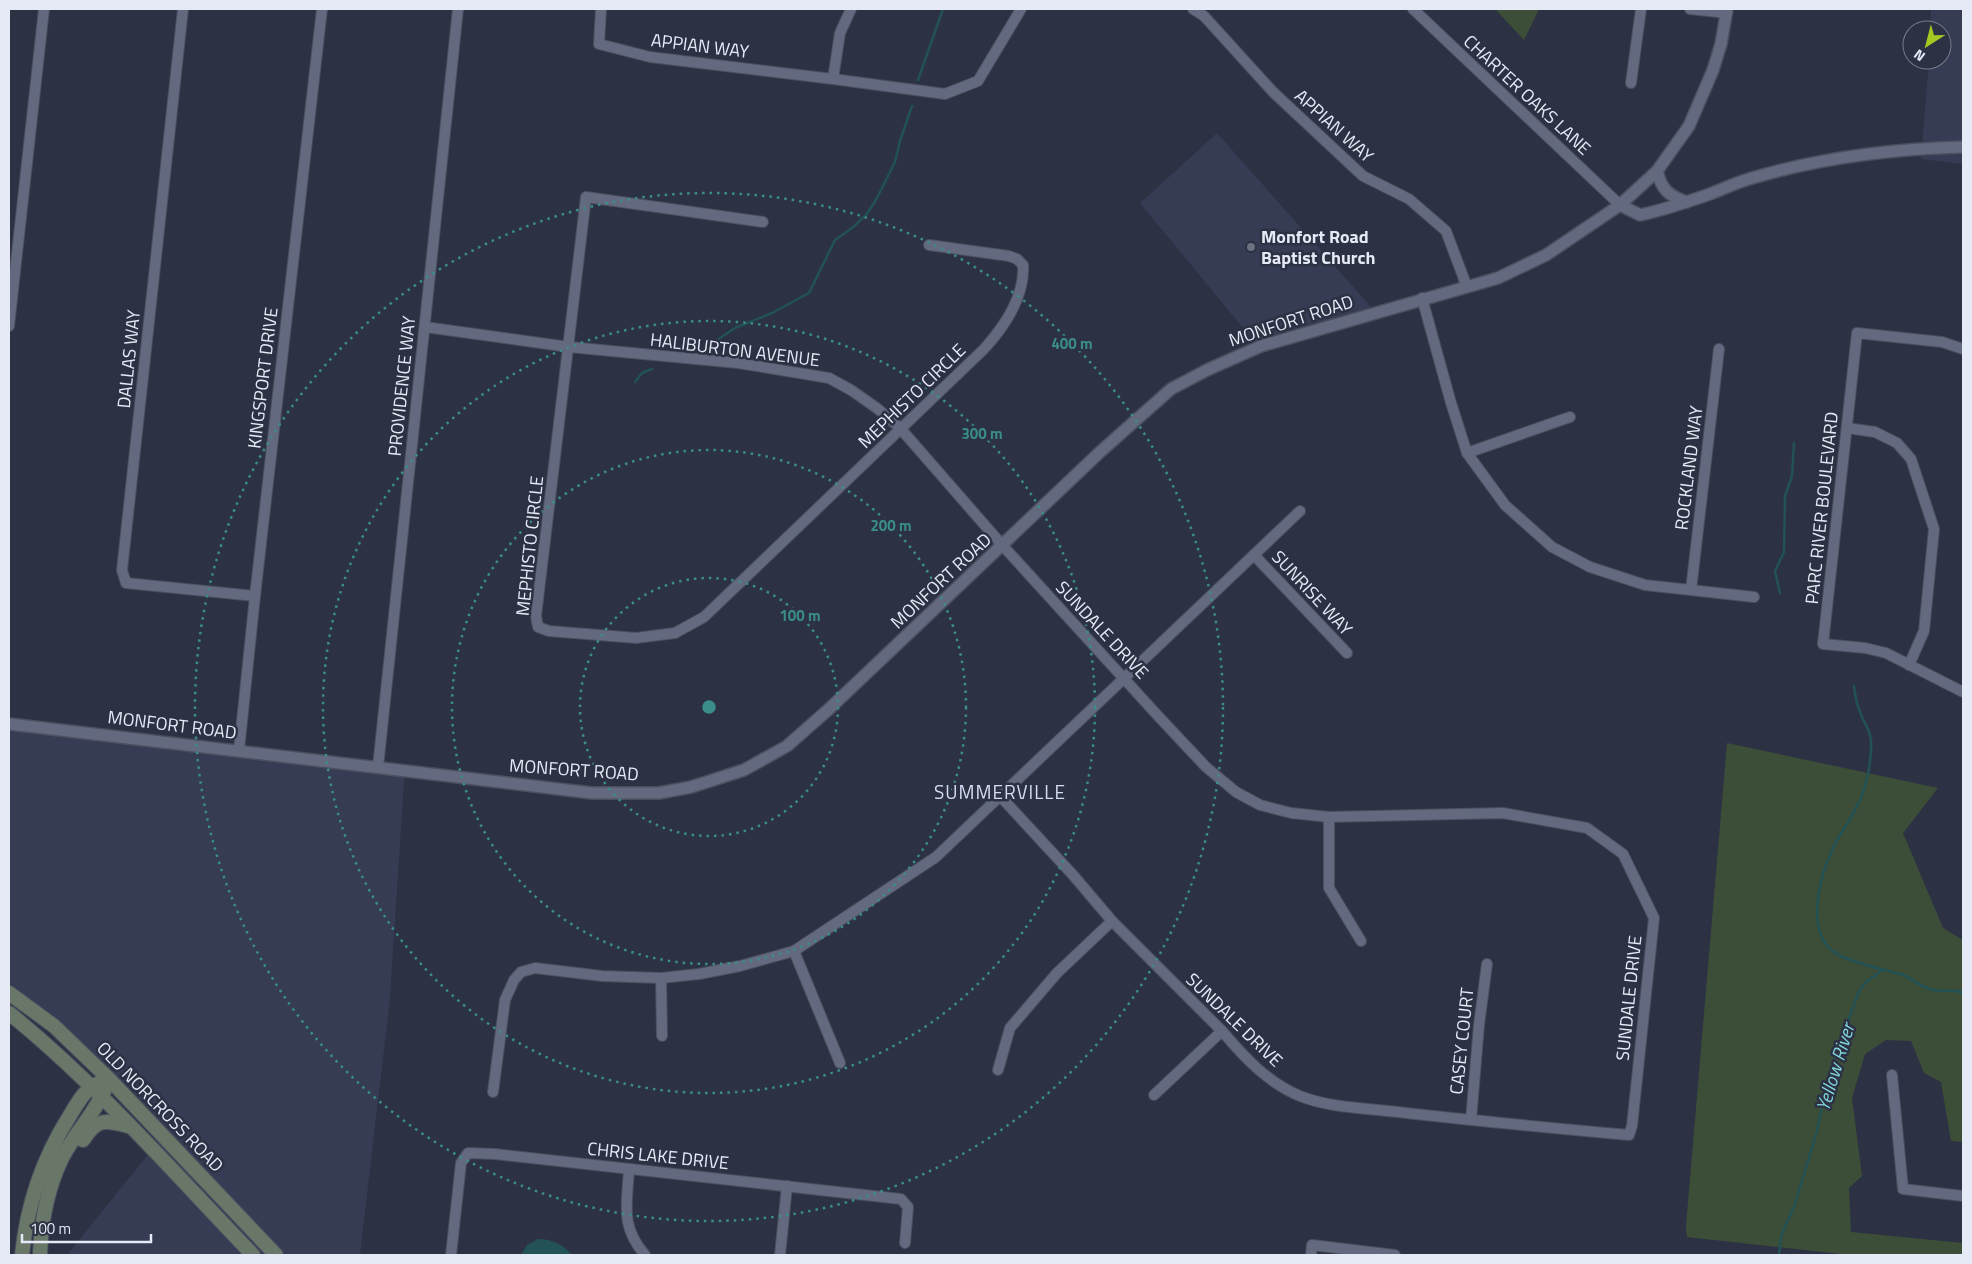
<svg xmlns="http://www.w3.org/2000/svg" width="1972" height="1264" viewBox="0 0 1972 1264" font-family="'Titillium Web',sans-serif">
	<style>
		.built { fill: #353c53 }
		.green { fill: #3d4e38 }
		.water { fill: #225255 }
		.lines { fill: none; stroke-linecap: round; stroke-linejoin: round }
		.stream { stroke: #225255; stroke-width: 2.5 }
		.minor-casing { stroke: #4b4f5f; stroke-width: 12 }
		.tertiary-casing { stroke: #4b4f5f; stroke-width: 14 }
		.secondary-casing { stroke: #4b4f5f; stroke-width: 16 }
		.minor { stroke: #636a7f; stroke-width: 10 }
		.tertiary { stroke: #636a7f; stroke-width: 11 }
		.secondary { stroke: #687767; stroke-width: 14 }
		.ring { fill: none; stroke: #3a8d89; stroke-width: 2.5; stroke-dasharray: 2.5 5 }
		.worship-dot { fill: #6b7280; stroke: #2c3244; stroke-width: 2 }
		.labels { text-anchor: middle; stroke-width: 5; stroke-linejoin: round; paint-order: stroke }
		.street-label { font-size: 18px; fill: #e6eaf6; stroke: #2c3244 }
		.poi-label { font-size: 18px; font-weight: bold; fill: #e6eaf6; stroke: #2c3244; text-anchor: start }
		.neighbourhood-label { font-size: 19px; letter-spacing: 1px; fill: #d4dcf4; stroke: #2c3244 }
		.water-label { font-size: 19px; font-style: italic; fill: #82d6dc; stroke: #2c3244 }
		.centre { fill: #3a8d89; stroke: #2c3244; stroke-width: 2.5 }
		.ring-label { font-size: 15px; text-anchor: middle; font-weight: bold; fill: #3a8d89; stroke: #2c3244; stroke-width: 5; stroke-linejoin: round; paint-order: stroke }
	</style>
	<rect width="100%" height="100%" fill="#2c3244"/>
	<g class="built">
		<polygon points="1931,9 1963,9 1963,164 1921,159 1929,60 1942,60 1942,30 1931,30"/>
		<polygon points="1217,133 1373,309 1312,325 1257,345 1140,203"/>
		<polygon points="9,723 405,765 390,998 360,1255 67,1255 162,1137 58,1038 9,996"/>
	</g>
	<g class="green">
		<polygon points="1495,9 1539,9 1524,40"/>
		<polygon points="1727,743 1938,788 1903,833 1943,928 1963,940 1963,1142 1951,1141 1941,1082 1924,1073 1911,1041 1886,1040 1865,1054 1852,1098 1862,1176 1849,1188 1851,1232 1963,1243 1963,1255 1850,1255 1687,1237 1686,1226"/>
	</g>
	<path class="water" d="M538,1239C552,1239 564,1245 572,1255H521L527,1245Z"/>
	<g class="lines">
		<g class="stream">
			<polyline points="918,80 943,9"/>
			<polyline points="694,350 705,348 735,328 772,313 809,293 835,240 852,228 867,214 877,198 895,162 900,141 912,106"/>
			<polyline points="635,382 642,373 652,369"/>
			<polyline points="1780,593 1775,571 1784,552 1785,496 1792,476 1794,443"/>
			<path d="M1854,686C1855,694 1856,702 1859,709C1862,720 1870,729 1871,740C1872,751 1869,772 1866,782C1861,805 1845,825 1834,846C1819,876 1802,938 1841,956C1860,965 1883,969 1903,975C1912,978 1920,987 1930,989C1941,993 1952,988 1963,993"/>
			<polyline points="1779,1255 1781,1236 1794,1207 1817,1131 1827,1080 1847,1024 1859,991 1864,984 1882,970"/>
		</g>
		<g class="minor-casing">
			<g id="minor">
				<polyline points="183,9 122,570 126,583 255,596"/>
				<polyline points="601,9 599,44 650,57 833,79 945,94 978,81 1021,9"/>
				<polyline points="1193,9 1204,16 1273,92 1363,176 1409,199 1446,231 1467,287"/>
				<polyline points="1413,9 1620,205"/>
				<polyline points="1690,9 1727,13"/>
				<polyline points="833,79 840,33 851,9"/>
				<polyline points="1631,83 1641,9"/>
				<path d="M763,222L586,197L536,616L538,627L549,631L636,638L675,633L704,617L984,349C1004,327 1025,296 1023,265L1017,259L1009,256L929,245"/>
				<polyline points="1422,298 1451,403 1467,453 1505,505 1552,547 1590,567 1645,585 1754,597"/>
				<polyline points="9,326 44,9"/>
				<path d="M425,327L569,347L738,363L829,378L851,390L878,409L900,428L1003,546L1159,717L1206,767L1236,792L1260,805L1291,813L1329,817L1503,813L1587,828L1623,854L1654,918L1632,1126L1629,1135C1552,1128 1475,1121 1398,1112C1366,1108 1330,1108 1300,1096C1268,1083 1244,1057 1222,1031L1112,921L1073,875L1000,796"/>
				<polyline points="1963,349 1942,342 1857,333 1823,644 1865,648 1886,653 1963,692"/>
				<polyline points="1847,428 1875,432 1897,443 1911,459 1934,529 1924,631 1909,665"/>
				<polyline points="1467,453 1570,417"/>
				<polyline points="1254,555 1347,653"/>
				<polyline points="1691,590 1719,349"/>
				<polyline points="239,750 255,596 322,9"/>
				<polyline points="378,767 458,9"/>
				<polyline points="1329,817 1329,888 1361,941"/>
				<polyline points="794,951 840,1063"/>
				<polyline points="661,978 662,1036"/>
				<polyline points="998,1070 1010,1028 1057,973 1112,921"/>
				<polyline points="1892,1075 1903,1189 1963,1196"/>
				<polyline points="493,1092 505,1000 514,980 521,972 535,968 602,976 661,978 699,974 740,966 794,951 936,857 1300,511"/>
				<polyline points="1154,1095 1222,1031"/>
				<polyline points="1471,1120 1479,1025 1487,964"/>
				<path d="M629,1169C627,1205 620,1226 645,1255"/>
				<polyline points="451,1255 461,1163 468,1153 495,1154 901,1199 908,1207 905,1243"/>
				<polyline points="780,1255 787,1186"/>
				<polyline points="1311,1255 1312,1245 1395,1255"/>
			</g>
		</g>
		<g class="tertiary-casing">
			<g id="tertiary">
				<path d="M1657,171C1662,190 1668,195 1686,202"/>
				<path d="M1620,205L1640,215C1664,210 1687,202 1710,194C1723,189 1735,183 1749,179C1818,158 1891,149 1963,147"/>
				<polyline points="9,724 592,793 659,793 691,787 744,770 787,746 829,709 1100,452 1171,389 1207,370 1261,346 1498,278 1546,255 1620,205 1657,171 1689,126 1713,70 1721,44 1727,9"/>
			</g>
		</g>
		<g class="secondary-casing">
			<g id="secondary">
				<polyline points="9,993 54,1026 109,1079 276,1255"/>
				<path d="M9,1013C98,1085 174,1173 253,1255"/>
				<path d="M83,1140C97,1118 105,1120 128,1126"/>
				<path d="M22,1255C27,1205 42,1160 69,1117C77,1104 85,1088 99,1083"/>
				<path d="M40,1255C41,1223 48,1187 62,1158C74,1134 96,1112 105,1089"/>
			</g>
		</g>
		<use href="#minor" class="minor"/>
		<use href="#tertiary" class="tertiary"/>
		<use href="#secondary" class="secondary"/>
	</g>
	<g class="ring">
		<circle cx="709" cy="707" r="129"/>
		<circle cx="709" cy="707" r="257"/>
		<circle cx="709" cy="707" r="386"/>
		<circle cx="709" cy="707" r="514"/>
	</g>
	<circle class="worship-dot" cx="1251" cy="247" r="5"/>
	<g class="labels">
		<g class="street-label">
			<text transform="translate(700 46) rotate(7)" y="6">APPIAN WAY</text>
			<text transform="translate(1527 95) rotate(43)" y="6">CHARTER OAKS LANE</text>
			<text transform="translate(1334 126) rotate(42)" y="6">APPIAN WAY</text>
			<text transform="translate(1291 321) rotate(-18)" y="6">MONFORT ROAD</text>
			<text transform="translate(735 350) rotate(7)" y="6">HALIBURTON AVENUE</text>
			<text transform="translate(129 359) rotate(-84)" y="6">DALLAS WAY</text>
			<text transform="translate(263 378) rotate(-83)" y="6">KINGSPORT DRIVE</text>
			<text transform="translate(402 386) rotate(-84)" y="6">PROVIDENCE WAY</text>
			<text transform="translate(912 396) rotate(-44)" y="6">MEPHISTO CIRCLE</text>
			<text transform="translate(1689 468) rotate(-83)" y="6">ROCKLAND WAY</text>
			<text transform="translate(1822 508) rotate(-84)" y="6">PARC RIVER BOULEVARD</text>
			<text transform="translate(530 546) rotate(-84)" y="6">MEPHISTO CIRCLE</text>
			<text transform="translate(941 581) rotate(-43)" y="6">MONFORT ROAD</text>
			<text transform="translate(1312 593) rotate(47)" y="6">SUNRISE WAY</text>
			<text transform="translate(1102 630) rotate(47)" y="6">SUNDALE DRIVE</text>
			<text transform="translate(172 725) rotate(7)" y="6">MONFORT ROAD</text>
			<text transform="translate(574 770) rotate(4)" y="6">MONFORT ROAD</text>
			<text transform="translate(1629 998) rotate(-84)" y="6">SUNDALE DRIVE</text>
			<text transform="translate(1234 1020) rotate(44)" y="6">SUNDALE DRIVE</text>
			<text transform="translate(1462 1041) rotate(-84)" y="6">CASEY COURT</text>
			<text transform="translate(160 1107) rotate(46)" y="6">OLD NORCROSS ROAD</text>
			<text transform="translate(658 1156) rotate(6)" y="6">CHRIS LAKE DRIVE</text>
		</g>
		<g class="poi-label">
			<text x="1261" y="243">Monfort Road<tspan x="1261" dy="21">Baptist Church</tspan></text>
		</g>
		<g class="neighbourhood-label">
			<text x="1000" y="799">SUMMERVILLE</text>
		</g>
		<g class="water-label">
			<text transform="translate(1835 1067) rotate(-73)" y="7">Yellow River</text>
		</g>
	</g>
	<circle cx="709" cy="707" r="8" class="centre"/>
	<g class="ring-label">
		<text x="1072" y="349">400 m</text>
		<text x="982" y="439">300 m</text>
		<text x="891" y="531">200 m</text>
		<text x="800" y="621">100 m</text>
	</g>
	<rect width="1972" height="1264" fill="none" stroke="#e6eaf6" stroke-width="20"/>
	<g transform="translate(1927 45) rotate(216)"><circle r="24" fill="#2c3244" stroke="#767c8b"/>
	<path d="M0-4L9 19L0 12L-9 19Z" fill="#a6c822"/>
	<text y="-8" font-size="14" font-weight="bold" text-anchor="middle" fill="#e6eaf6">N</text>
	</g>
	<path d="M22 1234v8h129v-8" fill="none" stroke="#e6eaf6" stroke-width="2.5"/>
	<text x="30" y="1234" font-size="15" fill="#e6eaf6" stroke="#2c3244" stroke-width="4" paint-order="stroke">100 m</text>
</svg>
